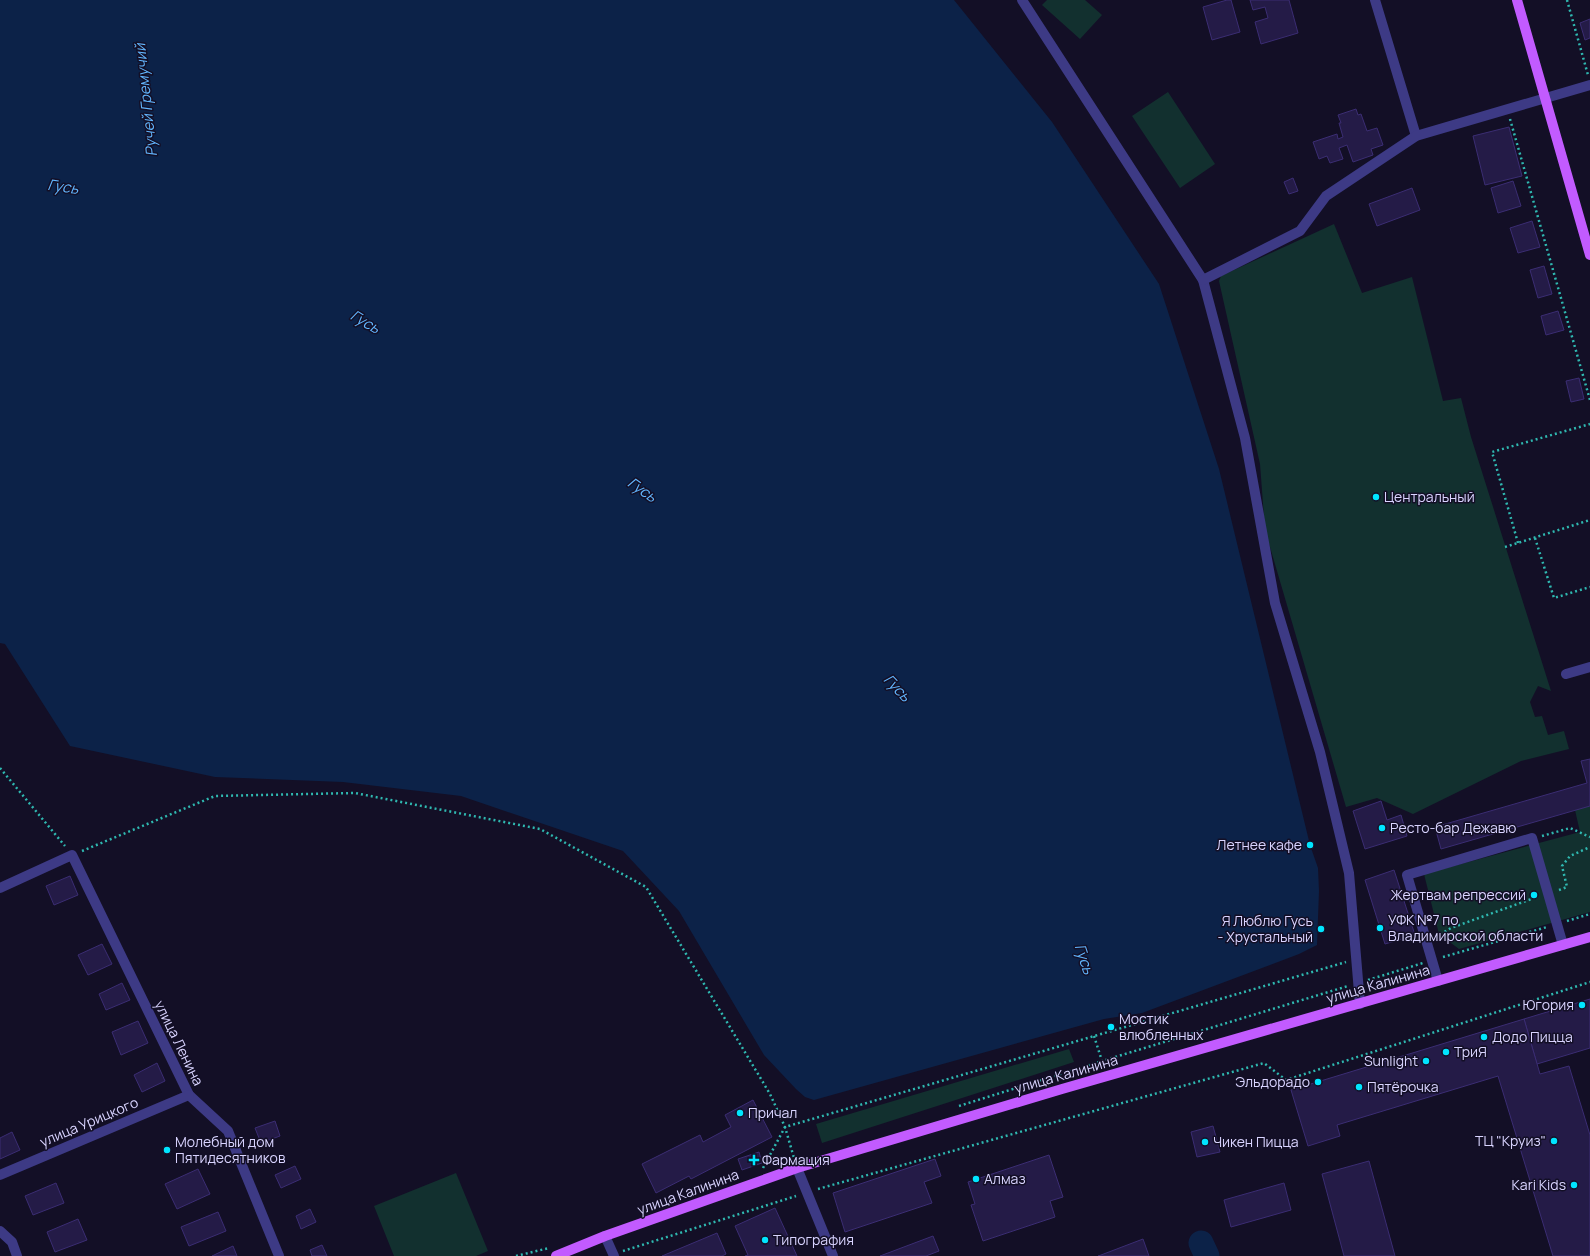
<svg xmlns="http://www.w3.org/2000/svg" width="1590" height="1256" viewBox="0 0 1590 1256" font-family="Manrope,sans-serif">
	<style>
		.green { fill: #12302f }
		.water { fill: #0c2248 }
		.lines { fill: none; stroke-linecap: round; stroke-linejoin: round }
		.river { stroke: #0c2248; stroke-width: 25 }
		.building { fill: #241b47; stroke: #3b2d73 }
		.path { stroke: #2fb8b0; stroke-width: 2.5; stroke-dasharray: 2 3; stroke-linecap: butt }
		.minor { stroke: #3d3a85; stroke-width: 10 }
		.major { stroke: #c25bff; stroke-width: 10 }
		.poi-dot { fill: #00e5ff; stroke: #130f26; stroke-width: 1.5 }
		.labels { text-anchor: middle; stroke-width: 3; stroke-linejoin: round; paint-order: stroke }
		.poi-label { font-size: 14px; fill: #d9d4ff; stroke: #130f26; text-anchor: start }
		.street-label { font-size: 14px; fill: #d9d4ff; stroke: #130f26 }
		.water-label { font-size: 15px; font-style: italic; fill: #62b6ff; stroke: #130f26 }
	</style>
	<rect width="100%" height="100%" fill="#130f26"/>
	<g class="green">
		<polygon points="1047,0 1085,0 1102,15 1080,39 1042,5"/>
		<polygon points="1168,92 1215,164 1180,188 1132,116"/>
		<polygon points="1334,224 1362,293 1412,277 1443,401 1461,398 1471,437 1551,691 1538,686 1530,702 1535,717 1542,716 1548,735 1564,731 1569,749 1521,761 1413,814 1377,798 1346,807 1265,530 1260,464 1219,281 1221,276"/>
		<polygon points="1590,806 1590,912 1459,949 1439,934 1424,874 1580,832 1575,810"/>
		<polygon points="1069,1049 1074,1062 822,1143 816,1124"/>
		<polygon points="456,1173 488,1251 476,1256 394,1256 374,1206"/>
	</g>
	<polygon class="water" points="0,0 954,0 1052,122 1159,284 1219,469 1310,845 1318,868 1319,891 1317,945 1299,954 1142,1013 1104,1019 814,1100 805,1097 796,1089 764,1055 679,911 623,851 461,796 343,782 215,777 70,746 5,644 0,643"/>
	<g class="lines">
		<polyline class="river" points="1201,1243 1207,1256"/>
	</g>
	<g class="building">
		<polygon points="1227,0 1231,0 1240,32 1212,40 1203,7"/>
		<polygon points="1250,0 1289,0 1298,33 1261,44 1255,22 1268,18 1265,7 1253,10"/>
		<polygon points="1590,19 1590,38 1585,40 1580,23"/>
		<polygon points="1356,109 1358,115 1361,114 1367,131 1377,128 1383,145 1371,149 1373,155 1353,162 1347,145 1339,148 1343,159 1330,163 1327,156 1319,159 1313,142 1337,134 1338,139 1343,137 1339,123 1341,123 1338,115"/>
		<polygon points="1509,127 1522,176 1485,185 1473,136"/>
		<polygon points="1293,178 1298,191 1289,194 1284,182"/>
		<polygon points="1513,181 1521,206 1498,213 1491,188"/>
		<polygon points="1412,188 1420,210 1377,226 1369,204"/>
		<polygon points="1532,221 1540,247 1518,253 1510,228"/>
		<polygon points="1544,266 1552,294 1538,298 1530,270"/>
		<polygon points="1558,311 1564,330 1546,335 1541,316"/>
		<polygon points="1579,378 1584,399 1571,402 1566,381"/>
		<polygon points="1590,759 1590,806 1441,849 1435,827 1587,783 1581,761"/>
		<polygon points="1381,801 1387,820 1401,815 1407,836 1365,849 1353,811"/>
		<polygon points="1394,870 1415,935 1385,944 1365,880"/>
		<polygon points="70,876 78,895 54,905 46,886"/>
		<polygon points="102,944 112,964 88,975 78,955"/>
		<polygon points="122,983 130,1000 106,1010 99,994"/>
		<polygon points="1590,999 1590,1048 1537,1064 1524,1019"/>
		<polygon points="1524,1019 1540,1074 1569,1066 1590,1135 1590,1256 1553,1256 1498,1076 1337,1125 1340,1136 1308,1146 1291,1090"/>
		<polygon points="138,1021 148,1043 121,1055 112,1032"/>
		<polygon points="157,1063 165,1081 142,1092 134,1075"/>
		<polygon points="753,1100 772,1137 691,1179 689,1176 656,1193 642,1164 700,1135 703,1142 731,1127 725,1115"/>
		<polygon points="275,1121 280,1136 261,1143 255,1128"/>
		<polygon points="1213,1126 1220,1152 1197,1157 1191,1132"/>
		<polygon points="12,1132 20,1150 0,1159 0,1138"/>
		<polygon points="759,1152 762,1163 742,1170 738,1159"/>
		<polygon points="1049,1155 1063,1197 1050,1201 1055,1217 983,1241 971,1205 975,1204 968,1182"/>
		<polygon points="935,1159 941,1176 924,1182 932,1203 845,1232 833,1193"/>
		<polygon points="1369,1161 1395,1256 1344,1256 1322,1174"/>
		<polygon points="295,1166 301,1179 281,1188 275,1175"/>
		<polygon points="198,1169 210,1194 177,1209 165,1184"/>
		<polygon points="56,1183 64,1203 33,1215 25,1196"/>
		<polygon points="1284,1183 1291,1210 1231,1227 1224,1200"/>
		<polygon points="775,1208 797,1256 745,1256 748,1255 735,1226"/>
		<polygon points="310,1209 316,1222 301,1229 296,1216"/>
		<polygon points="218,1212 226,1231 189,1246 181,1227"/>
		<polygon points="78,1219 87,1240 55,1252 47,1232"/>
		<polygon points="717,1233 726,1254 722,1256 662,1256"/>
		<polygon points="933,1236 939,1251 926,1256 880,1256"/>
		<polygon points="1143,1239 1149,1256 1098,1256 1101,1255"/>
		<polygon points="322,1245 327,1256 312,1256 310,1250"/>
		<polygon points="233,1246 237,1256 212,1256"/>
	</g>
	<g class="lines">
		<g class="path">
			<polyline points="1567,0 1588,75"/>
			<polyline points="1510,119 1590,400"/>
			<polyline points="1535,538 1554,598 1590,587"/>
			<polyline points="1518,543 1492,452 1590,424"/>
			<polyline points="1505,547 1590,520"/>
			<polyline points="0,768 65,846"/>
			<polyline points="1542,836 1570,828 1590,837"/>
			<polyline points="82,851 215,796 355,793 540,829 646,887 770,1094 785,1127 794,1158"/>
			<polyline points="1559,890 1567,887 1562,866 1570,856 1590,847"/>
			<polyline points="1567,921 1590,914"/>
			<polyline points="1436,937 1451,928 1537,897"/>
			<polyline points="1443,957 1547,927"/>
			<polyline points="1368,980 1423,963"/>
			<polyline points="1094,1036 1102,1061 1348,986"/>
			<polyline points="959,1106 1102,1061"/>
			<polyline points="763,1168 785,1127 1346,962"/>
			<polyline points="818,1189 1264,1063 1286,1080 1590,982"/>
			<polyline points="623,1251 796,1196"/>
			<polyline points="516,1256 549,1248"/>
		</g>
		<g class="minor">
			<polyline points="1022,0 1203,280 1245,438 1275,603 1320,752 1349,873 1360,1004"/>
			<polyline points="1375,0 1416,136"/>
			<polyline points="1203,280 1300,231 1326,196 1416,136 1590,85"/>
			<polyline points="1566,674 1590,667"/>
			<polyline points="0,888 72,855 189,1095 228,1131 279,1256"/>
			<polyline points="1438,981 1407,875 1532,838 1563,945"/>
			<polyline points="797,1168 833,1256"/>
			<polyline points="0,1175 189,1095"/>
			<polyline points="0,1231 12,1242 17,1256"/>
			<polyline points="605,1236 614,1256"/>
		</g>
		<g class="major">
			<polyline points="1517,0 1590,255"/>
			<polyline points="556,1256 605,1236 797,1168 1062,1089 1590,937"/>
		</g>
	</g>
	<g class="poi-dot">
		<circle cx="1376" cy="497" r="4"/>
		<circle cx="1382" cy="828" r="4"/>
		<circle cx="1310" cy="845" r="4"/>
		<circle cx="1534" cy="895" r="4"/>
		<circle cx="1380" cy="928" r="4"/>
		<circle cx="1321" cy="929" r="4"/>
		<circle cx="1582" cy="1005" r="4"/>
		<circle cx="1111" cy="1027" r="4"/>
		<circle cx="1484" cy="1037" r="4"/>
		<circle cx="1446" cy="1052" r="4"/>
		<circle cx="1426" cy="1061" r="4"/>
		<circle cx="1318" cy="1082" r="4"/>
		<circle cx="1359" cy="1087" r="4"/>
		<circle cx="740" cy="1113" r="4"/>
		<circle cx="1554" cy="1141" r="4"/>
		<circle cx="1205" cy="1142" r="4"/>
		<circle cx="167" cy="1150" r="4"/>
		<path d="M752 1154h4v4h4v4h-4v4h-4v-4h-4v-4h4z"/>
		<circle cx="976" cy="1179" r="4"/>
		<circle cx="1574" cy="1185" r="4"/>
		<circle cx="765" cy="1240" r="4"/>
	</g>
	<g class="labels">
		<g class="poi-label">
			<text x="1384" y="502">Центральный</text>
			<text x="1390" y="833">Ресто-бар Дежавю</text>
			<text x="1302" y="850" text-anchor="end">Летнее кафе</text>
			<text x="1526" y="900" text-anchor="end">Жертвам репрессий</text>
			<text x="1388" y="925">УФК №7 по<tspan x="1388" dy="16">Владимирской области</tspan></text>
			<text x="1313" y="926" text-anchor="end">Я Люблю Гусь<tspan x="1313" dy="16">- Хрустальный</tspan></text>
			<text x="1574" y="1010" text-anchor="end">Югория</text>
			<text x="1119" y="1024">Мостик<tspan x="1119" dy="16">влюбленных</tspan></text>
			<text x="1492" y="1042">Додо Пицца</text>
			<text x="1454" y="1057">ТриЯ</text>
			<text x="1418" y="1066" text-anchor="end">Sunlight</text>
			<text x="1310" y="1087" text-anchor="end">Эльдорадо</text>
			<text x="1367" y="1092">Пятёрочка</text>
			<text x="748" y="1118">Причал</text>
			<text x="1546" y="1146" text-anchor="end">ТЦ "Круиз"</text>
			<text x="175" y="1147">Молебный дом<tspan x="175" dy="16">Пятидесятников</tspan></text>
			<text x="1213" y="1147">Чикен Пицца</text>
			<text x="762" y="1165">Фармация</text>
			<text x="984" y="1184">Алмаз</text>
			<text x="1566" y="1190" text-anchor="end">Kari Kids</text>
			<text x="773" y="1245">Типография</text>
		</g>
		<g class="street-label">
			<text transform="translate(1378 984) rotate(-16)" y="5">улица Калинина</text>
			<text transform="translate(179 1043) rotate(64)" y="5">улица Ленина</text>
			<text transform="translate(1066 1074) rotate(-16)" y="5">улица Калинина</text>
			<text transform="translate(89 1122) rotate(-23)" y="5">улица Урицкого</text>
			<text transform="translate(688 1192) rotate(-20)" y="5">улица Калинина</text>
		</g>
		<g class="water-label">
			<text transform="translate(146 100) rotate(-96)" y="5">Ручей Гремучий</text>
			<text transform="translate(63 187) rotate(8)" y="5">Гусь</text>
			<text transform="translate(365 322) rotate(30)" y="5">Гусь</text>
			<text transform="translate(642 490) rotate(35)" y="5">Гусь</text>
			<text transform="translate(897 688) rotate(47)" y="5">Гусь</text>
			<text transform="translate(1084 959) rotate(72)" y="5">Гусь</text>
		</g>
	</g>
</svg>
